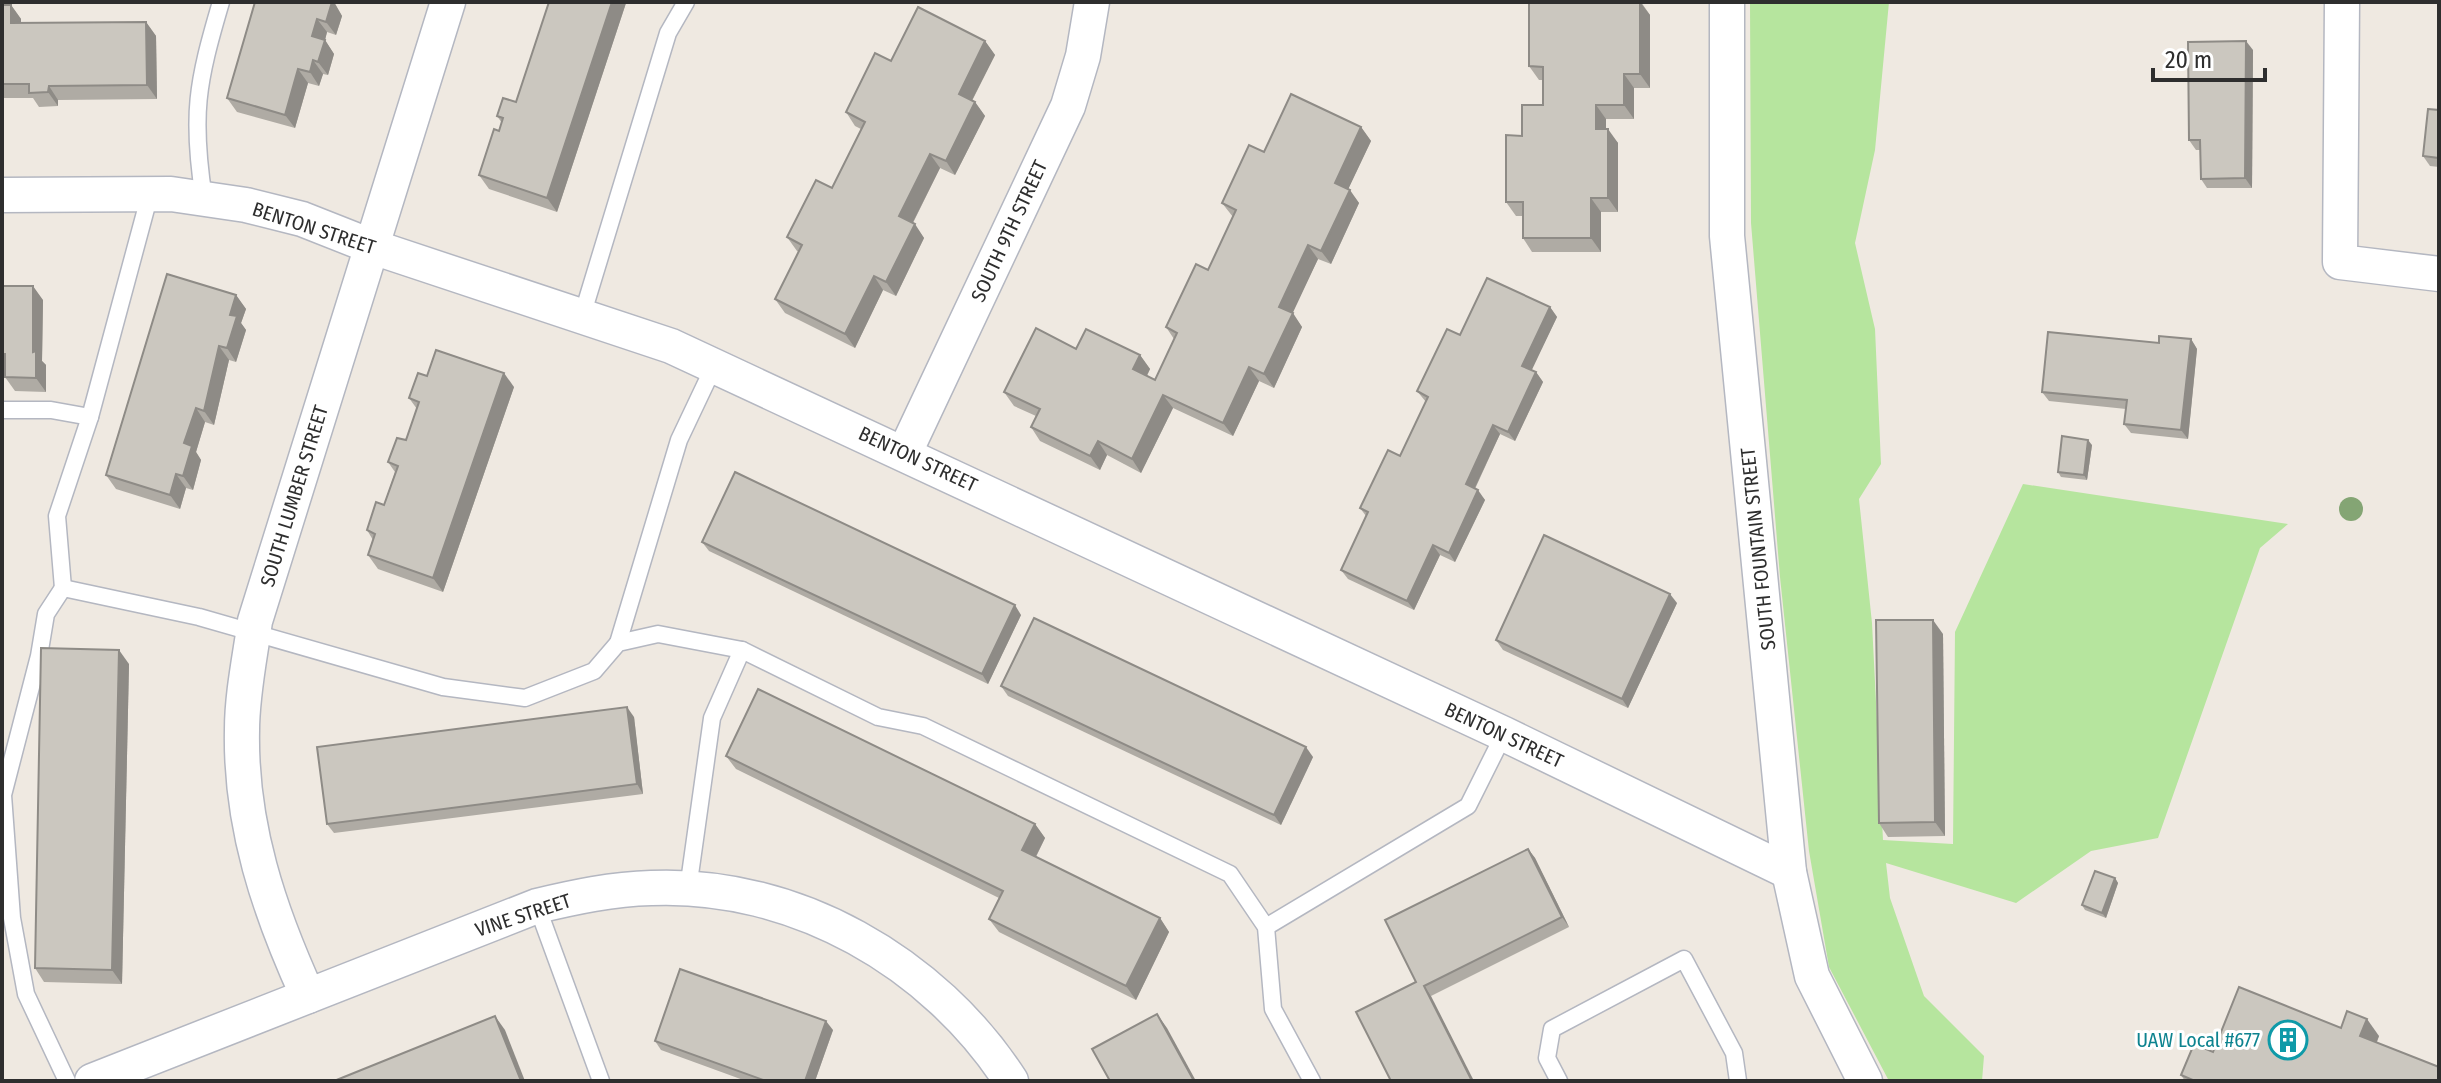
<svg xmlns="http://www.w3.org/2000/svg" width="2441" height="1083" viewBox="0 0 2441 1083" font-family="'Fira Sans Condensed',sans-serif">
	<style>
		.green { fill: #b6e59e }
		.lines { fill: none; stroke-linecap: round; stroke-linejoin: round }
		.service-casing { stroke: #b4b7c1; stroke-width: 19 }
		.minor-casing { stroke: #b4b7c1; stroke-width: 37 }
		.service { stroke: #fff; stroke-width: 16 }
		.minor { stroke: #fff; stroke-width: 34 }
		.tree { fill: #84a574 }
		.wall { fill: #afaba4 }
		.shaded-wall { fill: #8e8b86 }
		.building { fill: #cbc7bf; stroke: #8e8b86; stroke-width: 2 }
		.labels { text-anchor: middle; stroke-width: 6; stroke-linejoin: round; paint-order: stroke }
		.street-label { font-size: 20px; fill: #2e2e2e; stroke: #fff }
		.culture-label { font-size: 20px; fill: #0d838f; stroke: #fff; text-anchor: end }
	</style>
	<rect width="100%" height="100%" fill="#efe9e1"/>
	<polygon class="green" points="1750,2 1889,2 1875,150 1855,243 1875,329 1881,464 1859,499 1872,623 1883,840 1953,844 1955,632 2023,484 2288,524 2260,548 2158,838 2091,851 2016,903 1886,863 1890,898 1924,996 1984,1056 1982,1081 1889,1081 1829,967 1809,851 1780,577 1751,223"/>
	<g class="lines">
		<g class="service-casing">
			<g id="service">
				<path d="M204,199C191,115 197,83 221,2"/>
				<polyline points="582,316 668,33 686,2"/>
				<polyline points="2,410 51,410 90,417"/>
				<polyline points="63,588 57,516 90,417 150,194"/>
				<polyline points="618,643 679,440 715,364"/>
				<polyline points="688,889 712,718 742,650"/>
				<polyline points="537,906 601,1081"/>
				<polyline points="1266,927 1468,806 1504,734"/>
				<polyline points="67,1081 26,994 12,918 3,795 39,656 46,614 63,588 199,617 443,687 525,698 594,671 618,643 658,634 742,650 878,717 923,726 1230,874 1266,927 1273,1009 1312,1081"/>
				<polyline points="1559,1081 1547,1058 1552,1029 1684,959 1734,1053 1738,1081"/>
			</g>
		</g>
		<g class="minor-casing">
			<g id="minor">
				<polyline points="1727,2 1727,236 1789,872 1812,976 1865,1081"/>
				<polyline points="2342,2 2340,262 2439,274"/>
				<polyline points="2,195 171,194 246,205 302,219 373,247 671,346 1504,734 1789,872"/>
				<polyline points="905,452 1068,106 1083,56 1092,2"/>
				<path d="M308,996C269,911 240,825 242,730C242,694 250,657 255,621L448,2"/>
				<path d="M92,1081L537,906C575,897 612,889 651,888C795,882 934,962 1011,1081"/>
			</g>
		</g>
		<use href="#service" class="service"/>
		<use href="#minor" class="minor"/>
	</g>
	<circle class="tree" cx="2351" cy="509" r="12"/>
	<g class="wall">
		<polygon points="255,2 334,2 342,16 336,35 327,32 325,40 334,54 328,75 323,74 319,86 308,83 295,128 237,112 227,98"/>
		<polygon points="1529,2 1641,2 1650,15 1650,88 1634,88 1634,119 1606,119 1606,129 1618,143 1618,212 1601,212 1601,252 1532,252 1523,238 1523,216 1516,216 1506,202 1522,136 1543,105 1543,80 1539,80 1529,66"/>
		<polygon points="626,3 557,212 489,189 479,175 502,123 497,116 516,102"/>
		<polygon points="2,5 11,5 21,19 21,23 146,22 156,36 157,99 58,100 58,106 39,107 33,98 2,98"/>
		<polygon points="985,41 995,55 972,101 975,102 985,116 955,175 940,168 913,223 924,238 896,296 883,290 855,348 785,313 775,299 799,252 797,251 787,237 832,188 861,129 855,126 846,112 891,61"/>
		<polygon points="2253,50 2252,188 2207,188 2201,179 2200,150 2196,150 2189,140"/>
		<polygon points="2439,110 2439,167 2430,166 2423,156"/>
		<polygon points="1361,127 1371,141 1348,189 1359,203 1331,264 1318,259 1292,313 1302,327 1274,388 1259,381 1233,436 1173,408 1141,473 1107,455 1100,470 1040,441 1031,427 1036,416 1014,406 1004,392 1076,349 1140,355 1150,369 1147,376 1155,380 1174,339 1166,327 1208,270 1233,217 1222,203 1264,152"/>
		<polygon points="2,286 43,300 42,361 46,365 46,392 15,391 5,377 5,368 2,368"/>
		<polygon points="236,295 246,309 241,323 246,330 236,362 229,360 214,425 205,422 196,452 201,460 193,490 186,488 180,509 116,489 106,475"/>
		<polygon points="1550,307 1557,317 1531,370 1536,372 1543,382 1515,441 1500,434 1475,489 1485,500 1455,562 1440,555 1414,610 1348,579 1341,570 1366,516 1360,508 1400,456 1426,402 1417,391 1460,335"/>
		<polygon points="2191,339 2197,349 2188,439 2131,433 2124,424 2126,409 2049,401 2042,392"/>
		<polygon points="427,376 514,387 443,592 378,569 368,555 373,540 367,530 384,505 395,472 388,462 406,440 417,409 409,398"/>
		<polygon points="2092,445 2087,480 2061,477 2058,472"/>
		<polygon points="702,542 1021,615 988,684 709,551"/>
		<polygon points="1677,603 1628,708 1503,650 1496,640"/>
		<polygon points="1943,634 1945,836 1888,837 1879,823"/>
		<polygon points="129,664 122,984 44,982 35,968"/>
		<polygon points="1001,686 1313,757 1281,825 1008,696"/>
		<polygon points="634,717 643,794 334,833 327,824"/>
		<polygon points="726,756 1035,824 1045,838 1036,857 1160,918 1169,932 1136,1000 999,932 989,919 999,898 736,769"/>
		<polygon points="1528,849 1535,858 1569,927 1431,996 1416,982"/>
		<polygon points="2115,878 2118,883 2106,918 2085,910 2082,905"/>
		<polygon points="2341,1028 2379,1036 2377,1042 2439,1081 2185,1081 2181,1075 2213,1052"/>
		<polygon points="833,1030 815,1081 746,1081 661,1050 655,1041"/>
	</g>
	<g class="shaded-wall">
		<polygon points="323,2 334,2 342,16 336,35 326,22"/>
		<polygon points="612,2 626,3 557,212 547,198"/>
		<polygon points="1640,2 1650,15 1650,88 1640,74"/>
		<polygon points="11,5 21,19 21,37 11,23"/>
		<polygon points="317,19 327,32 325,40 334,54 328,75 318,62 312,36"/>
		<polygon points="146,22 156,36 157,99 147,85"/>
		<polygon points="985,41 995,55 968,108 959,94"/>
		<polygon points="2246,41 2253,50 2252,188 2245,178"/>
		<polygon points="313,60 323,74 319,86 310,72"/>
		<polygon points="298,69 308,83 295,128 285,115"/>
		<polygon points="1624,74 1634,88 1634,119 1624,105"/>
		<polygon points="49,86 58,100 58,106 48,92"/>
		<polygon points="975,102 985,116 955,175 946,161"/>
		<polygon points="1596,105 1606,119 1606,143 1596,129"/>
		<polygon points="1361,127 1371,141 1345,196 1335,183"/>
		<polygon points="1608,129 1618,143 1618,212 1608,198"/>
		<polygon points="930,154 940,168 909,230 899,216"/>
		<polygon points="1350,190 1359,203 1331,264 1321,251"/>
		<polygon points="1591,198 1601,212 1601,252 1591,238"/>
		<polygon points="915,224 924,238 896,296 886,282"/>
		<polygon points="1308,245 1318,259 1289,321 1279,307"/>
		<polygon points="874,276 883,290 855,348 845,334"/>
		<polygon points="33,286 43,300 42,361 46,365 46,392 36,378 33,352"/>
		<polygon points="236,295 246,309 241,323 246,330 236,362 227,348 230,315"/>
		<polygon points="1550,307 1557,317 1529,376 1522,366"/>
		<polygon points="1293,313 1302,327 1274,388 1264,374"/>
		<polygon points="2191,339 2197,349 2188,439 2181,430"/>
		<polygon points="219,346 229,360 214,425 204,411"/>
		<polygon points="1140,355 1150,369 1143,383 1133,369"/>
		<polygon points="1249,367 1259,381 1233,436 1223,423"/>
		<polygon points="1536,372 1543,382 1515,441 1508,432"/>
		<polygon points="504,373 514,387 443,592 433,578"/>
		<polygon points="1163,395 1173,408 1141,473 1132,459"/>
		<polygon points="196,408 205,422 196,452 201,460 193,490 183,476 184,443"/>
		<polygon points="1493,425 1500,434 1472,494 1466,484"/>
		<polygon points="2088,440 2092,445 2087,480 2084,475"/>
		<polygon points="1098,441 1107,455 1100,470 1090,456"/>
		<polygon points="176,474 186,488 180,509 170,495"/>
		<polygon points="1478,490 1485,500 1455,562 1449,553"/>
		<polygon points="1433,545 1440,555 1414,610 1407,601"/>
		<polygon points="1670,594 1677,603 1628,708 1622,699"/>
		<polygon points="1015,605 1021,615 988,684 982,674"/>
		<polygon points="1933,620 1943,634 1945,836 1935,822"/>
		<polygon points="119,650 129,664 122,984 112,970"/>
		<polygon points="627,707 634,717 643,794 637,784"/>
		<polygon points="1306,747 1313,757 1281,825 1274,815"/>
		<polygon points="1035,824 1045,838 1032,864 1022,850"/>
		<polygon points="1528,849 1535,858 1569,927 1562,917"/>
		<polygon points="2115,878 2118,883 2106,918 2102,913"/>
		<polygon points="1160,918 1169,932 1136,1000 1126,986"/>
		<polygon points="1424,986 1431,996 1474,1081 1472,1081"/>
		<polygon points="1157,1014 1167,1028 1196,1081 1194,1081"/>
		<polygon points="495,1016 505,1030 525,1081 521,1081"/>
		<polygon points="2367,1019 2379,1036 2372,1053 2360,1036"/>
		<polygon points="826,1021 833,1030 815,1081 805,1081"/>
	</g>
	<g class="building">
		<polygon points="255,2 332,2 326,22 317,19 312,36 325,40 318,62 313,60 310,72 298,69 285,115 227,98"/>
		<polygon points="549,2 612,2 547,198 479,175 494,129 499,131 503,118 497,116 503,98 516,102"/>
		<polygon points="1529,2 1640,2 1640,74 1624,74 1624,105 1596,105 1596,129 1608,129 1608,198 1591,198 1591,238 1523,238 1523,202 1506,202 1506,135 1522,136 1522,105 1543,105 1543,67 1529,66"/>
		<polygon points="2,5 11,5 11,23 146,22 147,85 49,86 48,92 29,93 29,84 2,84"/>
		<polygon points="918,7 985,41 959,94 975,102 946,161 930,154 899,216 915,224 886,282 874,276 845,334 775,299 802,245 787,237 816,180 832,188 865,122 846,112 875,53 891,61"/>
		<polygon points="2246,41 2245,178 2201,179 2200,140 2189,140 2188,42"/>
		<polygon points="1291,94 1361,127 1335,183 1350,190 1321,251 1308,245 1279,307 1293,313 1264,374 1249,367 1223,423 1163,395 1132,459 1098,441 1090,456 1031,427 1040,409 1004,392 1036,328 1076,349 1086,329 1140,355 1133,369 1155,380 1177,333 1166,327 1196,264 1208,270 1236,210 1222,203 1249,145 1264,152"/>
		<polygon points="2428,109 2439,110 2439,158 2423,156"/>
		<polygon points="167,274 236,295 230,315 237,316 227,348 219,346 204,411 196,408 184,443 192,446 183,476 176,474 170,495 106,475"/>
		<polygon points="1487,278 1550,307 1522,366 1536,372 1508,432 1493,425 1466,484 1478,490 1449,553 1433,545 1407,601 1341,570 1368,512 1360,508 1388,450 1400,456 1428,397 1417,391 1447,329 1460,335"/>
		<polygon points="2,286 33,286 33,352 36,351 36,378 5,377 5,354 2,354"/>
		<polygon points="2048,332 2159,343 2159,336 2191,339 2181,430 2124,424 2127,400 2042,392"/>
		<polygon points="436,350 504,373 433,578 368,555 375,534 367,530 376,502 384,505 398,466 388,462 397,438 406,440 419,402 409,398 418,373 427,376"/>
		<polygon points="2062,436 2088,440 2084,475 2058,472"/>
		<polygon points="735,472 1015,605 982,674 702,542"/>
		<polygon points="1544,535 1670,594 1622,699 1496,640"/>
		<polygon points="1034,618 1306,747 1274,815 1001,686"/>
		<polygon points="1876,620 1933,620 1935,822 1879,823"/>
		<polygon points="41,648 119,650 112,970 35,968"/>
		<polygon points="758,689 1035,824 1022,850 1160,918 1126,986 989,919 1003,891 726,756"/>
		<polygon points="627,707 637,784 327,824 317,747"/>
		<polygon points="1528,849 1562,917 1424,986 1472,1081 1391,1081 1356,1012 1416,982 1385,920"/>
		<polygon points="2095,871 2115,878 2102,913 2082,905"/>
		<polygon points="680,969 826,1021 805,1081 766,1081 655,1041"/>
		<polygon points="2239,987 2341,1028 2347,1011 2367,1019 2360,1036 2439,1067 2439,1081 2195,1081 2181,1075 2194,1044 2213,1052"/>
		<polygon points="1157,1014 1194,1081 1110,1081 1092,1049"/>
		<polygon points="495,1016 521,1081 334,1081"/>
	</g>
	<defs>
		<g id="building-ring" transform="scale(2)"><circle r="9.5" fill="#fff" stroke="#0f9aa8" stroke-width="1.5"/><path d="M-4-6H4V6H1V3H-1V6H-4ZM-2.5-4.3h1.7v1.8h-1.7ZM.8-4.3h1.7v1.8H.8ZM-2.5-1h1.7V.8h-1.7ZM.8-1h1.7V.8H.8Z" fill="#0f9aa8"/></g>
	</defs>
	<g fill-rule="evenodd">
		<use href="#building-ring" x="2288" y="1040"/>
	</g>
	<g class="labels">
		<g class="street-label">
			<text transform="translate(314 228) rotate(18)" y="7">BENTON STREET</text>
			<text transform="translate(1009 231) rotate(-65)" y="7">SOUTH 9TH STREET</text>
			<text transform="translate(918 459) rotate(25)" y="7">BENTON STREET</text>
			<text transform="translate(294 496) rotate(-73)" y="7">SOUTH LUMBER STREET</text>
			<text transform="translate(1758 549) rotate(-96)" y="7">SOUTH FOUNTAIN STREET</text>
			<text transform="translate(1504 735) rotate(25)" y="7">BENTON STREET</text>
			<text transform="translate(523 915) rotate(-18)" y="7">VINE STREET</text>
		</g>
		<g class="culture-label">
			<text x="2260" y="1047">UAW Local #677</text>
		</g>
	</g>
	<rect width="2441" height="1083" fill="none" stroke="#2e2e2e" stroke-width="8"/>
	<path d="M2153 68v12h112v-12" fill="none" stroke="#2e2e2e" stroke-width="4"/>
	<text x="2165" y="68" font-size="24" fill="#2e2e2e" stroke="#ffffff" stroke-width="6" paint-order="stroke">20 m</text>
</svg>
